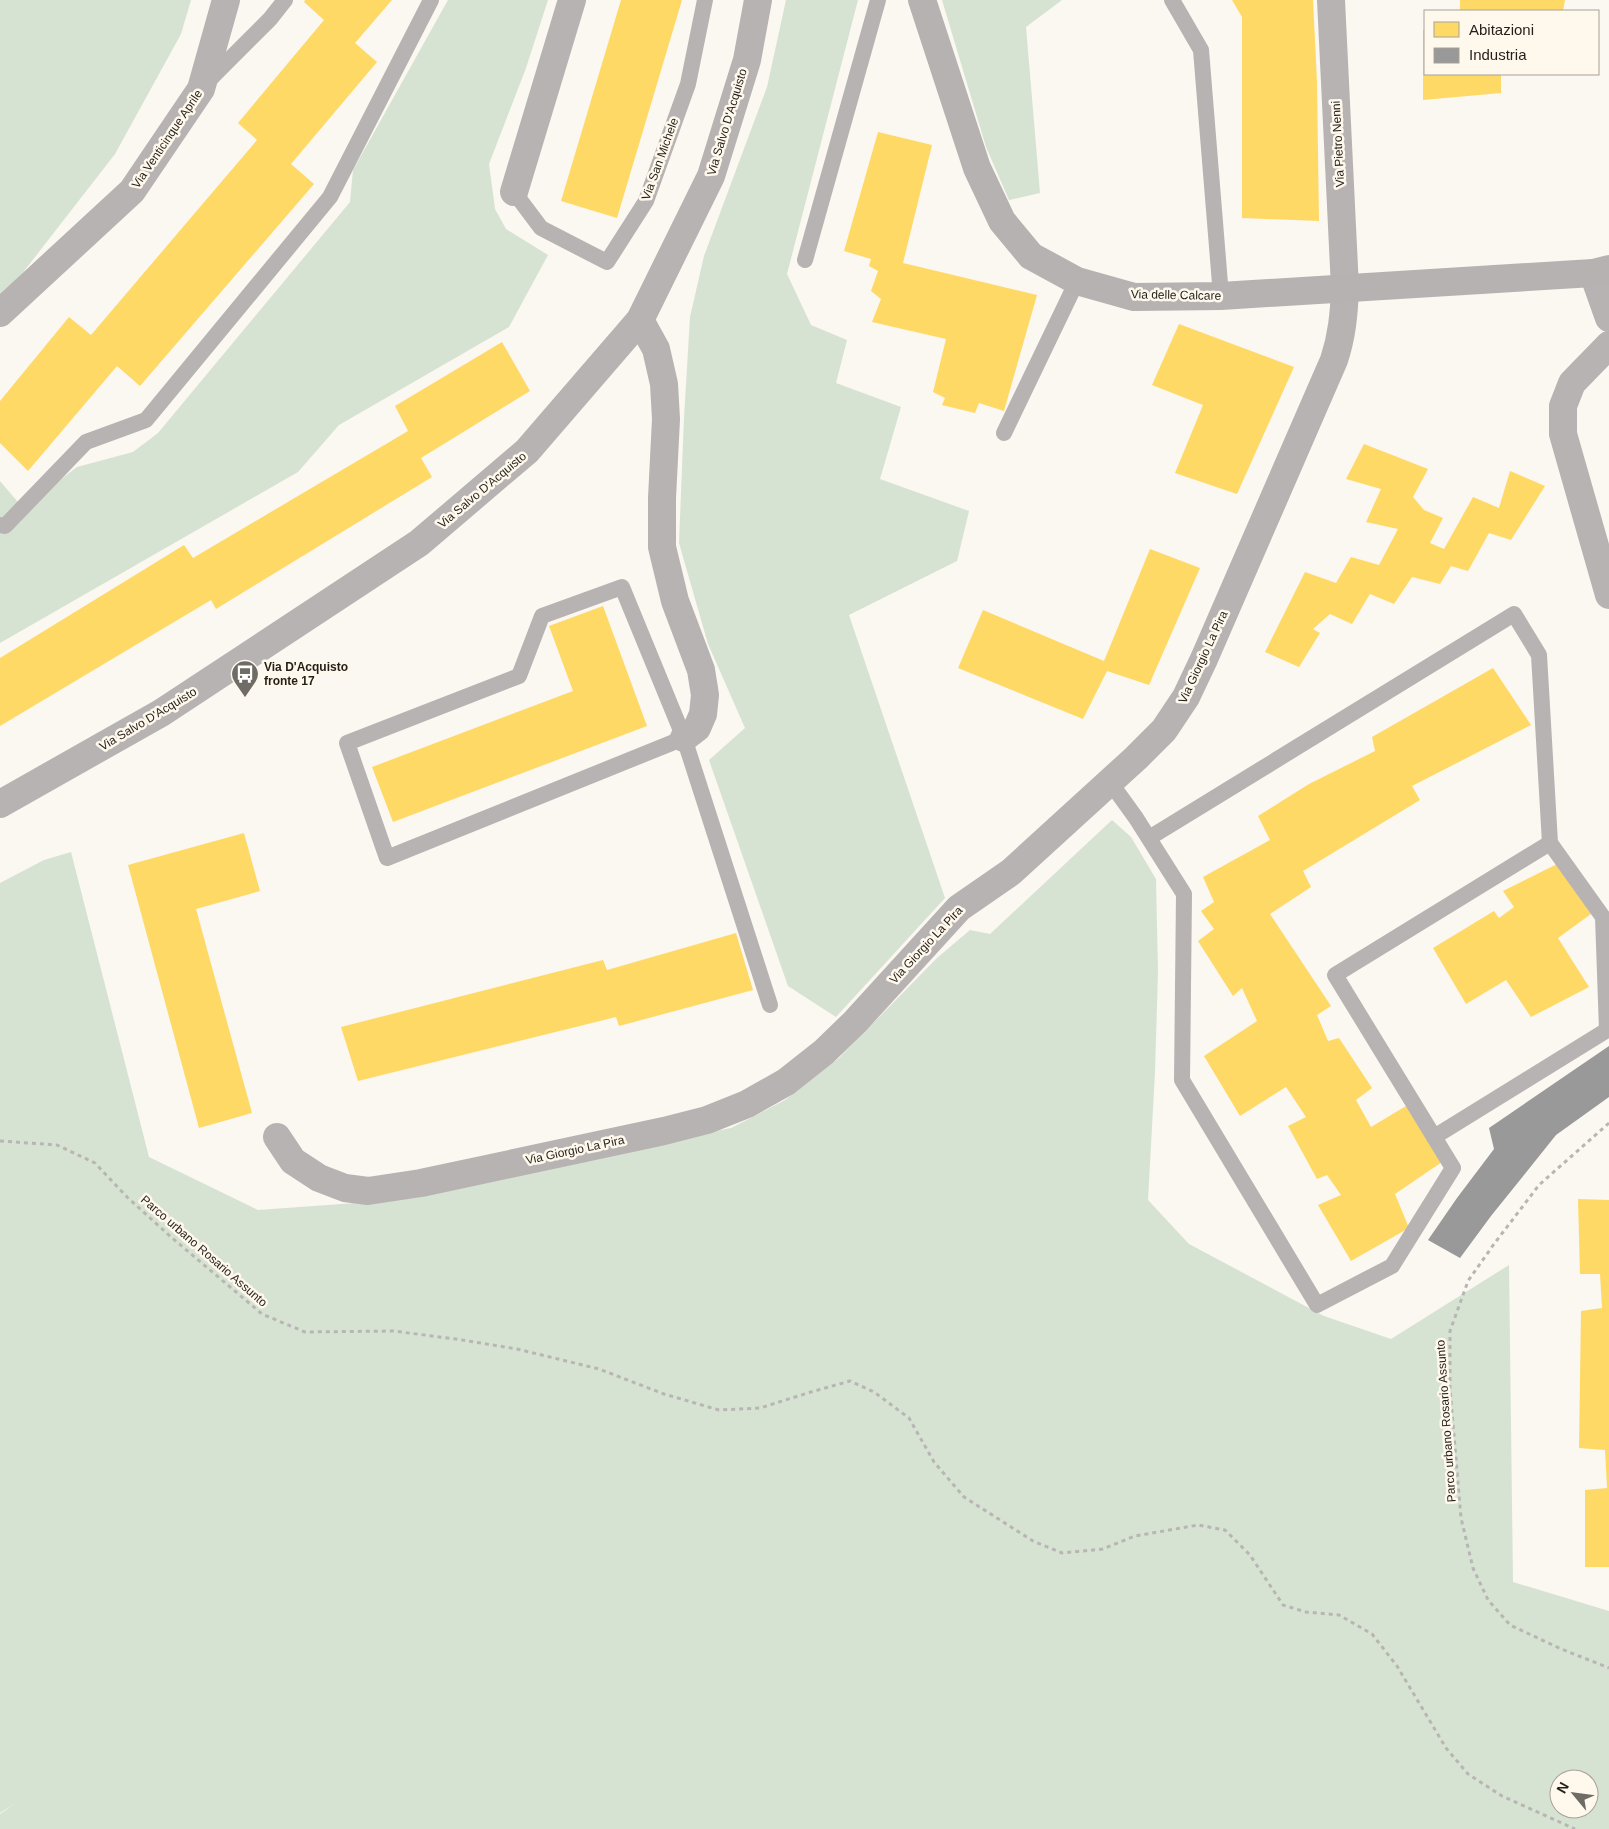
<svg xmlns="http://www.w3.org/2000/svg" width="1609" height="1829" viewBox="0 0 1609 1829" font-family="Arial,sans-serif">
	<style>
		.green { fill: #d6e3d2; fill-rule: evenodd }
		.homes { fill: #ffd966 }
		.industry { fill: #999 }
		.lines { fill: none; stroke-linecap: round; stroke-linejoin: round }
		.path { stroke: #b8b5b4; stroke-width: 3; stroke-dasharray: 4 4; stroke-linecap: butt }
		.service { stroke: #b7b3b3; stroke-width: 16 }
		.minor { stroke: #b7b3b3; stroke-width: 28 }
		.tertiary { stroke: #b7b3b3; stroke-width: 28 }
		.secondary { stroke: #b6b2b1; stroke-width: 28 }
		.labels { text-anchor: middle; stroke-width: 5; stroke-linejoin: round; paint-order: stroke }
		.street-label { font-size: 12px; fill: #231f19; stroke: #fff8ed }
		.poi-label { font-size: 12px; font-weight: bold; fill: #231f19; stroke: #fff8ed; text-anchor: start }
	</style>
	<rect width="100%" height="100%" fill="#fbf7f1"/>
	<g class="green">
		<polygon points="0,0 191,0 181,34 115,154 0,302"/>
		<polygon points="448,0 548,0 526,68 489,164 495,209 506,229 548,255 509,327 339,425 298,472 0,643 0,481 23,508 77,467 133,452 158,433 350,202 353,170"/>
		<polygon points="786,0 858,0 787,274 811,325 847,340 836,383 901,407 880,479 969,511 957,561 849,615 945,898 836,1017 788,986 709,760 745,728 708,644 679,543 684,418 690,317 704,256 767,87"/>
		<polygon points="942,0 1062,0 1026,27 1040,193 1009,200 986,147"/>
		<path d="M1112,820L1131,837L1156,879L1158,972L1155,1072L1148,1200L1189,1244L1324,1316L1391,1339L1509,1265L1513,1582L1609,1611V1829H0V1814L16,1803L0,1813V883L44,860L71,852L149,1157L258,1210L355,1203L731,1128L785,1100L839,1058L937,958L970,930L990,934ZM1559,1779H1589V1809H1559Z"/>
	</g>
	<g class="homes">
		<polygon points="305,0 392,0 355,43 377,62 291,164 314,184 140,386 117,366 28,471 0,443 0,401 69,317 91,335 257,140 238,123 324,20 304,2"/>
		<polygon points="621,0 682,0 617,218 561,201"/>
		<polygon points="1232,0 1313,0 1317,82 1319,221 1242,218 1242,17"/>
		<polygon points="1460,0 1565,0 1563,11 1460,11"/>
		<polygon points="1423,30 1425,30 1425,74 1501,74 1501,93 1423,100"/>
		<polygon points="878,132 932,145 903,263 1037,295 1004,411 979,403 975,413 942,405 945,398 933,392 946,339 872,322 881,299 871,291 878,271 869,266 871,259 844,251"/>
		<polygon points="1179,324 1294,367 1237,494 1175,473 1203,405 1152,385"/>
		<polygon points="502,342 530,391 421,458 432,477 216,609 211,600 0,726 0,658 184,545 193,558 408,431 395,406"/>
		<polygon points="1364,444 1428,469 1413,497 1424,510 1443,518 1430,543 1444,549 1473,497 1499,508 1510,471 1545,486 1511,540 1489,533 1468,571 1451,566 1440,584 1412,577 1394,604 1370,594 1352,624 1330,614 1313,629 1320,633 1299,667 1265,652 1305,572 1336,583 1351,557 1379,565 1398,529 1366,522 1381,489 1346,479"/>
		<polygon points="1150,549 1200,568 1149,685 1107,671 1083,719 958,668 983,610 1104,661"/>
		<polygon points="603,606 647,726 393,822 372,767 573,691 549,626"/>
		<polygon points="1493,668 1531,725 1412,786 1420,800 1303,871 1311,887 1270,914 1331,1006 1317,1015 1328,1041 1339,1038 1372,1088 1356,1100 1371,1127 1406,1106 1442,1162 1395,1194 1409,1228 1351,1261 1318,1205 1341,1195 1327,1175 1317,1179 1288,1126 1306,1117 1286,1087 1240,1116 1204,1056 1257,1021 1242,988 1233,996 1198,941 1214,929 1201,911 1214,902 1203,877 1270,840 1258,816 1309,784 1375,751 1372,737"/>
		<polygon points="244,833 260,891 196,909 252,1113 199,1128 128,865"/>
		<polygon points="1557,864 1591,914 1558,938 1589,987 1531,1017 1506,980 1466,1004 1433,948 1494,911 1499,918 1514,907 1503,891"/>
		<polygon points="736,933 753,990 619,1026 616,1017 358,1081 341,1027 603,960 607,970"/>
		<polygon points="1578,1199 1609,1200 1609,1567 1585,1567 1585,1490 1607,1488 1605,1450 1579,1448 1581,1311 1602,1308 1600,1274 1580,1274"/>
	</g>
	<polygon class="industry" points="1609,1046 1609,1097 1556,1135 1491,1216 1460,1258 1428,1240 1457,1198 1494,1149 1489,1128"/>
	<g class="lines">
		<g class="path">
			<polyline points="1609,1123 1539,1185 1494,1244 1468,1281 1450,1331 1450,1388 1461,1518 1473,1568 1488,1600 1510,1625 1559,1648 1609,1668"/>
			<polyline points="0,1141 57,1145 95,1163 127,1197 171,1237 262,1314 305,1332 393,1331 456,1339 517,1349 599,1369 664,1394 719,1410 760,1408 811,1392 850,1381 874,1392 909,1418 934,1462 964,1497 1033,1541 1062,1553 1103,1549 1135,1536 1198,1525 1225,1530 1250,1555 1283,1605 1306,1612 1339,1615 1372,1634 1397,1666 1446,1748 1468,1774 1502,1796 1575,1829"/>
		</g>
		<g class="service">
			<polyline points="1172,0 1201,50 1221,296"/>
			<polyline points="206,83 270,19 285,0"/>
			<polyline points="514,192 541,228 607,262 646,201 688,84 705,0"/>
			<polyline points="805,260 878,0"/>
			<polyline points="1004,433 1077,281"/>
			<polyline points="0,525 5,526 86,442 146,420 330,197 431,0"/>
			<polyline points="684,738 387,858 347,743 519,676 542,616 622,587 684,738 770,1005"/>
			<polyline points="1110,782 1136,818 1184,894 1182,1080 1317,1305 1392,1266 1453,1168 1335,975 1550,843"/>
			<polyline points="1149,838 1514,614 1539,655 1550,843 1603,917 1607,1030 1434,1137"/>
		</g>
		<g class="minor">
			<polyline points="514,192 572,0"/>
			<polyline points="1593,273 1609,318"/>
			<polyline points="0,313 132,191 201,89 226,0"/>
			<polyline points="640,320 656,349 664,384 666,419 662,498 662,547 675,601 701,670 705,695 703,714 697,728 684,738"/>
			<polyline points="1609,345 1572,383 1563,406 1563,434 1609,595"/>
			<path d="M277,1137L293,1161L319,1178L345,1188L368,1191L421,1183L664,1131L707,1120L747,1104L786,1082L824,1052L855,1022L959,908L1011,872L1136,758L1164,730L1186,697L1204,659L1334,360C1342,336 1344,314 1345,288L1331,0"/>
		</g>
		<polyline class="tertiary" points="0,804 161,713 419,543 527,451 640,320 711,176 747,60 758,0"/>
		<polyline class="secondary" points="922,0 977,168 1002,221 1031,256 1077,281 1134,297 1221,296 1593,273 1609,269"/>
	</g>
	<defs>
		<g id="bus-pin" transform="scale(1.4375)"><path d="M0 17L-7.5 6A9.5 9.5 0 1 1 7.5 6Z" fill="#6f6b65" stroke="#fff8ed"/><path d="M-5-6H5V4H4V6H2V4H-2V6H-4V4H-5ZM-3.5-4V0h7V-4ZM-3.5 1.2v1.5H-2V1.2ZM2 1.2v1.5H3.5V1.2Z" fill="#fff"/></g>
	</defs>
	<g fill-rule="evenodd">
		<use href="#bus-pin" x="245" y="674"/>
	</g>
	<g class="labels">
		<g class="street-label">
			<text transform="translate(727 122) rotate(-73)" y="4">Via Salvo D'Acquisto</text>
			<text transform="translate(167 139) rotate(-56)" y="4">Via Venticinque Aprile</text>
			<text transform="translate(1338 144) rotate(-93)" y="4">Via Pietro Nenni</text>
			<text transform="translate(660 159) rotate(-70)" y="4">Via San Michele</text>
			<text transform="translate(1176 295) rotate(1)" y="4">Via delle Calcare</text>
			<text transform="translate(482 490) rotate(-40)" y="4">Via Salvo D'Acquisto</text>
			<text transform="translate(1203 657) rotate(-65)" y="4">Via Giorgio La Pira</text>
			<text transform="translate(148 719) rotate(-31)" y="4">Via Salvo D'Acquisto</text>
			<text transform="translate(926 945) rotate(-47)" y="4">Via Giorgio La Pira</text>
			<text transform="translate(575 1150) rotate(-12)" y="4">Via Giorgio La Pira</text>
			<text transform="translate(204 1251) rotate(41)" y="4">Parco urbano Rosario Assunto</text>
			<text transform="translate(1446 1421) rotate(-94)" y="4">Parco urbano Rosario Assunto</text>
		</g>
		<g class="poi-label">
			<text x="264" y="671">Via D'Acquisto<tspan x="264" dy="14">fronte 17</tspan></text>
		</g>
	</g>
	<rect x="1424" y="10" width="175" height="65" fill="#fff8ed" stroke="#a7a198"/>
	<rect x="1434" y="22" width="25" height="15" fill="#ffd966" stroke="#a7a198"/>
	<text x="1469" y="35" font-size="15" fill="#231f19">Abitazioni</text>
	<rect x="1434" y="48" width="25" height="15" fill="#999999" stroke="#a7a198"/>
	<text x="1469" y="60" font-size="15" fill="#231f19">Industria</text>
	<g transform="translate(1574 1794) rotate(299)"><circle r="24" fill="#fff8ed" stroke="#a7a198"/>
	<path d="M0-4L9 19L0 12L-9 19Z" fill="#6f6b65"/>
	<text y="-8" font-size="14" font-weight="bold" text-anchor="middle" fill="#231f19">N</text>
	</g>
</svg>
